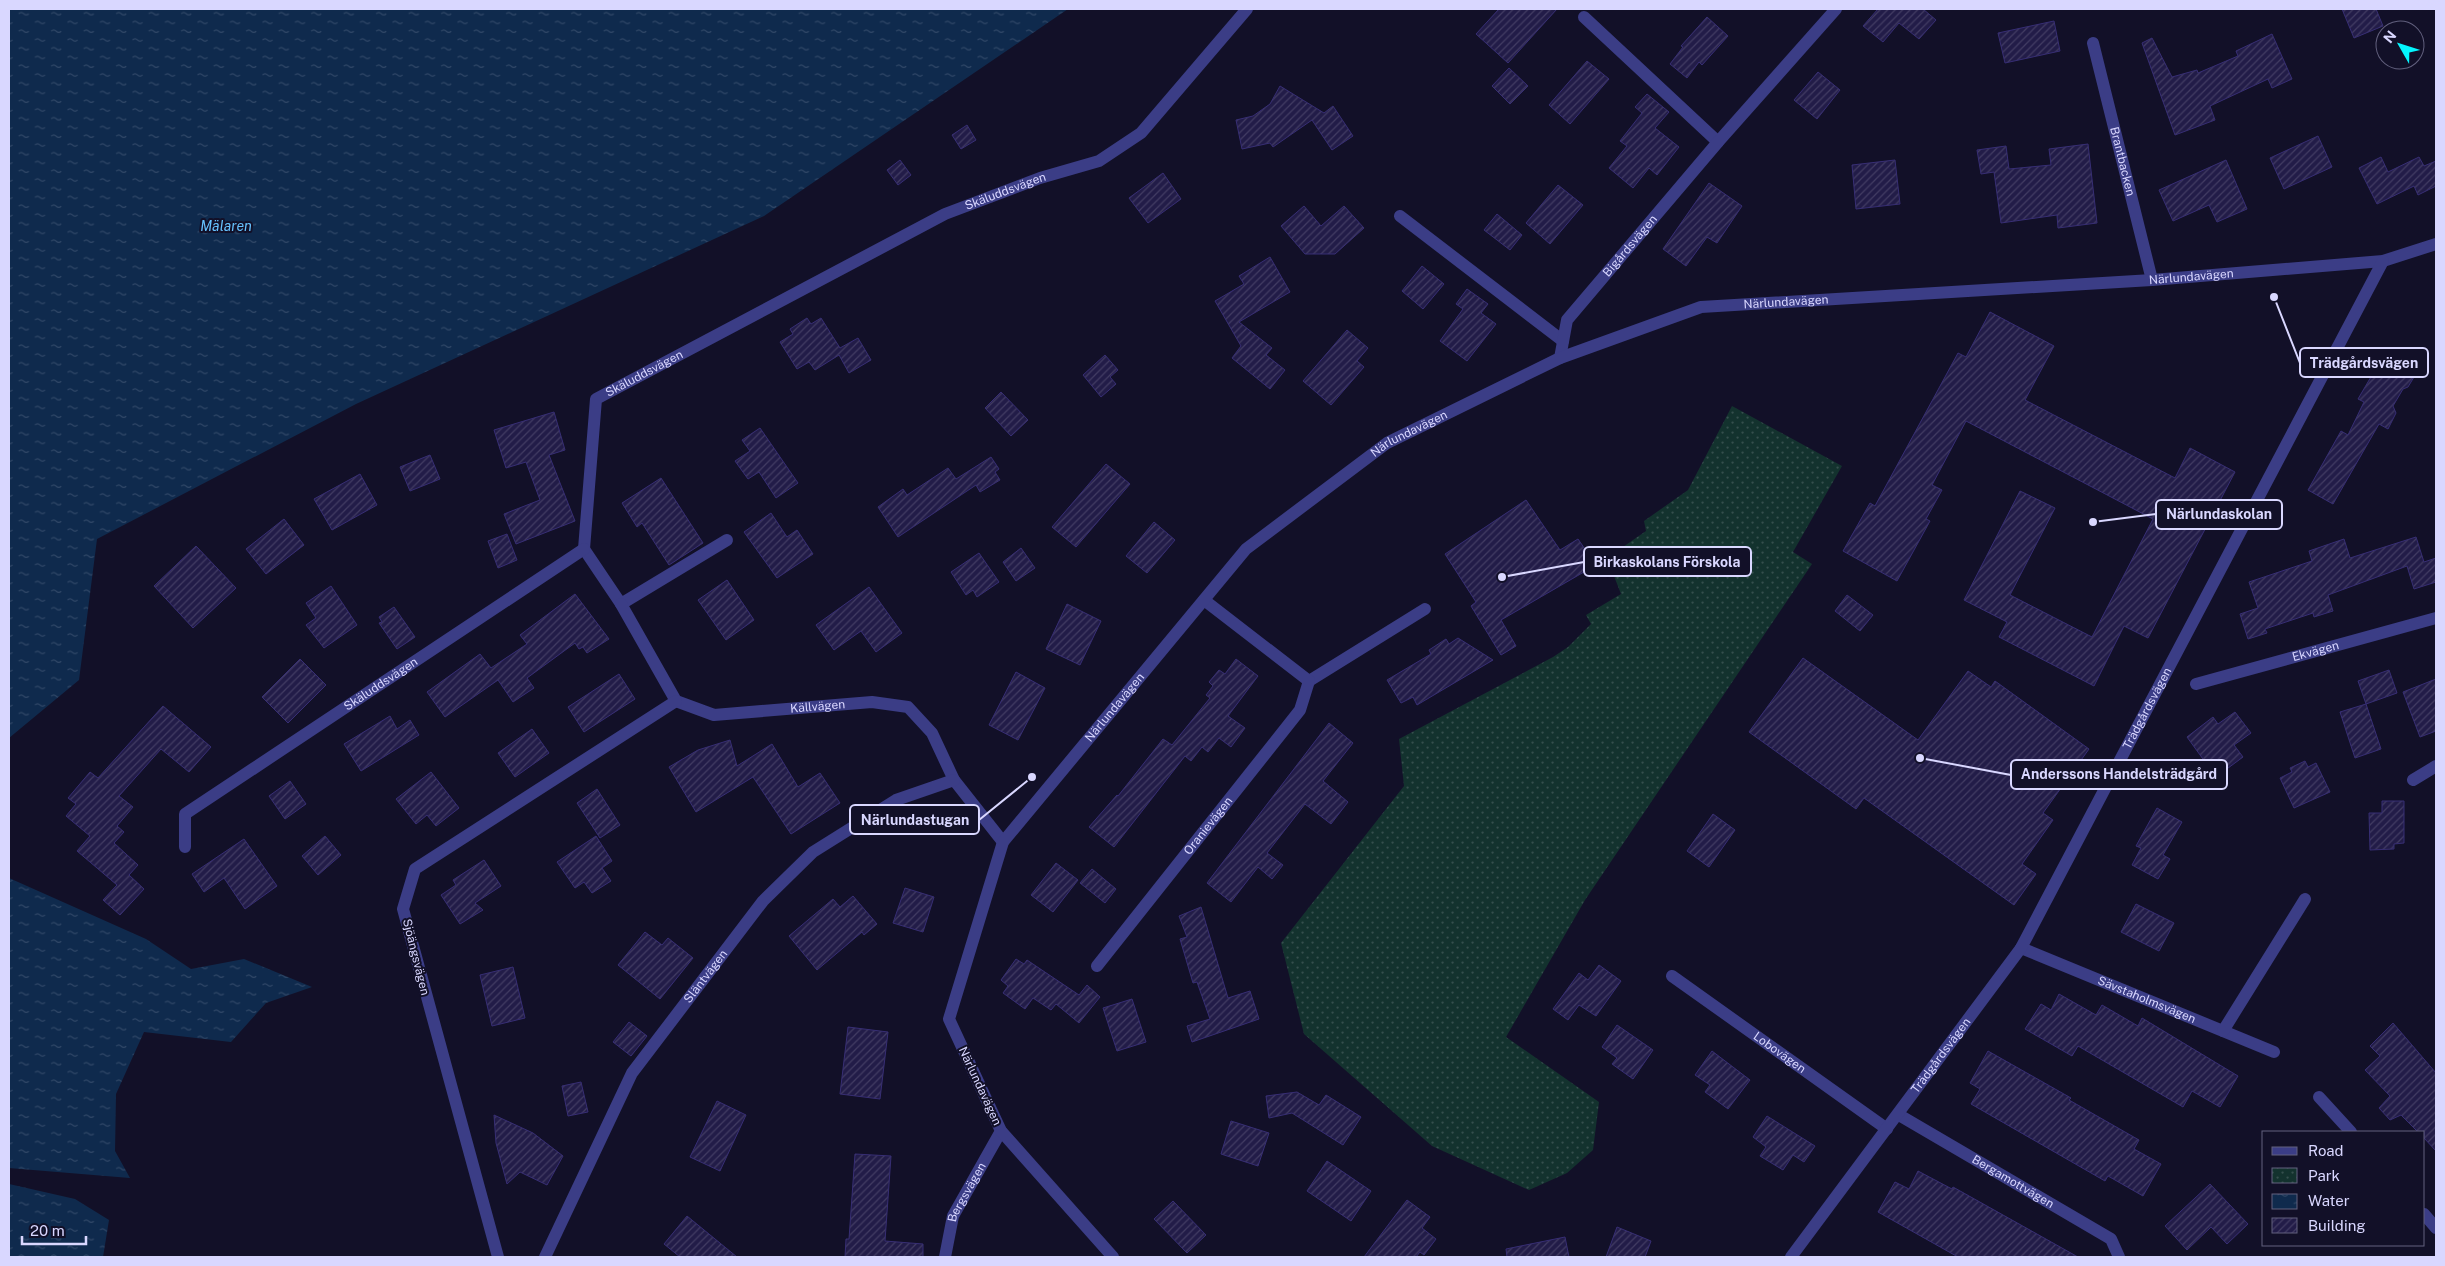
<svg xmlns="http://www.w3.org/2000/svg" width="2445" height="1266" viewBox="0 0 2445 1266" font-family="'Public Sans',sans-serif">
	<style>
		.park { fill: url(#park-dots) }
		.water { fill: url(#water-ripples) }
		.building { fill: url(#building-hatch); stroke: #372e74 }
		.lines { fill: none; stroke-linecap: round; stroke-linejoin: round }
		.minor { stroke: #3b3d86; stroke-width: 12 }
		.labels { text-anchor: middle; stroke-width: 4; stroke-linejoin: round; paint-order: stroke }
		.street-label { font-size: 12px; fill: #d9d7ff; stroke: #121028 }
		.water-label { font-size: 14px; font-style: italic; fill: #66c2fe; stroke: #121028 }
		.leader { fill: none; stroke: #d9d7ff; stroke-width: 2 }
		.callout-dot { fill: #d9d7ff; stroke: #121028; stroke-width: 2 }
		.callout { fill: #121028; stroke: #d9d7ff; stroke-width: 2 }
		.callout-label { font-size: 14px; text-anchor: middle; font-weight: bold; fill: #d9d7ff }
	</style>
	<defs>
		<pattern id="park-dots" width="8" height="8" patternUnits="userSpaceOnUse" patternTransform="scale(1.25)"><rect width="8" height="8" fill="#13322e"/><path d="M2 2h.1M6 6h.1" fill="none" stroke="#354f4d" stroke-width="1.8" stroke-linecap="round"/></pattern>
		<pattern id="water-ripples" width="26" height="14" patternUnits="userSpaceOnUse" patternTransform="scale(1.25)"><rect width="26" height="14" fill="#0f2a4d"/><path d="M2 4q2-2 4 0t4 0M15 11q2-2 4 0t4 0" fill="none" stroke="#314868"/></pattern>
		<pattern id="building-hatch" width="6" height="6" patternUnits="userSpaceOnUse" patternTransform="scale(1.25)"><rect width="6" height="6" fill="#221c48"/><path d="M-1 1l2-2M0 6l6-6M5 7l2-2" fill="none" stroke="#423c63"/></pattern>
	</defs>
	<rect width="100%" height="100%" fill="#121028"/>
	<polygon class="park" points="1732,406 1842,466 1793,552 1812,564 1585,900 1506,1037 1599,1102 1593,1150 1567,1173 1529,1190 1432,1146 1304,1034 1281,943 1404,786 1399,739 1553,657 1568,647 1591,624 1586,615 1621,594 1607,558 1646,531 1644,521 1688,490"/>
	<g class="water">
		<polygon points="9,9 1068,9 764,216 356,404 97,539 79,680 9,738"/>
		<polygon points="9,878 146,939 191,969 244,959 312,987 266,1003 231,1042 144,1032 116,1094 115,1151 130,1178 9,1168"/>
		<polygon points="9,1184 75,1199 109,1220 103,1257 9,1257"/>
	</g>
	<g class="building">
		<polygon points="1499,9 1557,9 1508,63 1476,34"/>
		<polygon points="1878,9 1923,9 1936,20 1919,39 1899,23 1883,42 1863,26"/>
		<polygon points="2342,9 2376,9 2383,26 2354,38"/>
		<polygon points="1707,17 1728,36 1702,65 1699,62 1687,78 1670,64 1683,47 1681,46"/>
		<polygon points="2054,21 2060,51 2005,63 1998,33"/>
		<polygon points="2272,34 2292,79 2272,88 2268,79 2210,106 2215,120 2175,135 2142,43 2152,38 2172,77 2197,70 2198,73 2238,56 2236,51"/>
		<polygon points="1587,61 1609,79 1570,124 1549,105"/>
		<polygon points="1509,68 1528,86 1510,104 1492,86"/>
		<polygon points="1818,72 1840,90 1817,119 1794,100"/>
		<polygon points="1280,86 1324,113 1333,106 1353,136 1332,150 1312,120 1273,147 1270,143 1242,149 1236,120 1253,116 1270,104"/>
		<polygon points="1647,94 1669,112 1655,128 1679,147 1657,175 1649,168 1633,188 1609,168 1627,146 1620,141 1642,113 1635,107"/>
		<polygon points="967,125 976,140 961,149 952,135"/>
		<polygon points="2318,136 2332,167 2284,189 2270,158"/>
		<polygon points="2088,144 2097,223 2058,228 2057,215 2001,223 1994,172 1981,174 1977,150 2006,146 2009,169 2051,165 2049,149"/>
		<polygon points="2381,157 2388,172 2419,157 2424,166 2436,161 2436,186 2418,195 2414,186 2377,204 2359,168"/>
		<polygon points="900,160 911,175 898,185 887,170"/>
		<polygon points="1895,160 1900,204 1856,209 1852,165"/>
		<polygon points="2226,160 2247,209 2217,222 2209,205 2173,221 2159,190"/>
		<polygon points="1163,173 1181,199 1148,223 1129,198"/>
		<polygon points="1709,183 1742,206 1717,243 1707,237 1686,266 1663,249"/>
		<polygon points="1558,185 1583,205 1550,244 1526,223"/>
		<polygon points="1304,206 1321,226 1344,206 1364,228 1335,254 1305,254 1281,226"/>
		<polygon points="1497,214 1522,235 1510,250 1484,230"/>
		<polygon points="1270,257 1290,292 1239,322 1272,348 1266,355 1285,370 1270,389 1232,358 1241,346 1215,301 1244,284 1239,276"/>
		<polygon points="1422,266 1444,284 1423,309 1402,291"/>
		<polygon points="1467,289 1488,304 1481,313 1496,324 1467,361 1440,341 1463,309 1456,304"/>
		<polygon points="1990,312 2054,346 2025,400 2175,478 2190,448 2235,472 2148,638 2124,626 2094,686 1999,637 2007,622 1964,600 2020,491 2055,508 2010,595 2092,637 2153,519 1966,421 1932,485 1942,490 1926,519 1930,521 1897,581 1843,551 1870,503 1875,506 1958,353 1966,357"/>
		<polygon points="807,318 811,324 821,318 840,348 858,338 871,360 849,373 839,355 815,370 809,362 797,369 780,342 793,334 790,329"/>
		<polygon points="1347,330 1368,348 1357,361 1364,367 1331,405 1303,381"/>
		<polygon points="1105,355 1118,370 1110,377 1116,384 1101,397 1083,375"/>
		<polygon points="2382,358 2414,377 2408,387 2403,389 2393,406 2396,413 2388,429 2379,424 2333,504 2308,490 2341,431 2348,435 2364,402 2358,399"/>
		<polygon points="1001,392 1028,420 1011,436 985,408"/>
		<polygon points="554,412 565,450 549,455 575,521 516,544 504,514 540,500 526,462 506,468 494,430"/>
		<polygon points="760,428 798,483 776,498 759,472 748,479 735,461 750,451 742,440"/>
		<polygon points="430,455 440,479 410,491 400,467"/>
		<polygon points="991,457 999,469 995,472 1000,480 980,492 976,485 898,537 878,507 903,489 907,495 948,468 956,479"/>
		<polygon points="1106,464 1130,484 1076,547 1052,527"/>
		<polygon points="360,474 377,505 332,530 314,499"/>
		<polygon points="661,478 703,543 669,565 642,523 637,527 622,503"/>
		<polygon points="1526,500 1560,550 1578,539 1596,565 1501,620 1516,646 1501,655 1471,606 1476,602 1445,554"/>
		<polygon points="771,513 787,537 797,530 813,554 777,578 744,532"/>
		<polygon points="284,519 304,545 266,574 246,549"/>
		<polygon points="1154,522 1175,540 1147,573 1126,556"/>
		<polygon points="507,534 517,560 498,568 488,541"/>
		<polygon points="2416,537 2424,562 2436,558 2436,582 2414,589 2407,566 2328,595 2333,611 2314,617 2313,613 2265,629 2267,633 2248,639 2240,614 2258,608 2249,582 2312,561 2309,551 2344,539 2350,558"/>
		<polygon points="196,546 236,588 193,628 154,586"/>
		<polygon points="1021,548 1035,568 1016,581 1003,562"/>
		<polygon points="979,553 999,582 977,597 973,590 966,595 951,572"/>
		<polygon points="727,580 754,620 726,640 698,600"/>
		<polygon points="331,586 357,625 324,648 306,625 316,618 306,603"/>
		<polygon points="869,587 902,633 876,652 861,631 834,650 816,625"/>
		<polygon points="575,594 609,639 587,653 583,647 579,649 575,643 527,678 534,688 513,702 498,680 445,717 427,692 480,654 491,668 527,644 520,635"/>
		<polygon points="1847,595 1873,615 1860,631 1835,611"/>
		<polygon points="1067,604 1101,621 1080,665 1046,649"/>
		<polygon points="394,607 415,637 397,649 379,623 382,622 379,617"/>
		<polygon points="1458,638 1493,660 1417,705 1413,697 1401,703 1387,680 1431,654 1429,650 1446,639 1449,644"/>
		<polygon points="1803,658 1918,740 1968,671 1991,687 1995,681 2089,749 2043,813 2053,820 2022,864 2036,874 2014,905 1864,798 1856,809 1749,732"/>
		<polygon points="300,659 326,685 288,723 262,697"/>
		<polygon points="1236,659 1258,676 1228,716 1245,728 1231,747 1219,738 1208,752 1202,747 1191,761 1185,756 1114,847 1089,827 1117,795 1118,796 1163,739 1172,745 1210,698 1206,695 1213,686 1209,682 1219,670 1225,674"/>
		<polygon points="2389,670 2397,693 2366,704 2358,681"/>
		<polygon points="1016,672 1045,688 1018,740 989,725"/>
		<polygon points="619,674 635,699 584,732 568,707"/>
		<polygon points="2436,679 2436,731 2420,737 2403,692"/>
		<polygon points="2366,704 2381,749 2355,758 2340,712"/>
		<polygon points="163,706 211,747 189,772 161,749 119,796 133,807 117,826 124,832 114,843 138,865 129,875 144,889 120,915 103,900 117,885 77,851 90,836 66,816 76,804 68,798 90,772 98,778"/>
		<polygon points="2235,712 2251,733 2234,745 2243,757 2216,777 2187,737 2213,717 2218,724"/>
		<polygon points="390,716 397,729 410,720 419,735 361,771 344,744"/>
		<polygon points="1329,723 1353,743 1323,781 1348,802 1331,824 1305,804 1267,853 1283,865 1272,879 1258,867 1231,902 1207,883"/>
		<polygon points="532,729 549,753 515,777 498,753"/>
		<polygon points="730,740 737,766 772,744 798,787 820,773 840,803 791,834 753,777 696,812 669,767 698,750"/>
		<polygon points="2305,761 2308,767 2316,763 2330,792 2294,808 2280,778 2292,772 2290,768"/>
		<polygon points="431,772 459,808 436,826 427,815 416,824 396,799"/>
		<polygon points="290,781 306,804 285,819 269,796"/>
		<polygon points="597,789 620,825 600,838 577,803"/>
		<polygon points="2382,801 2404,801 2404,843 2394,844 2394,849 2370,850 2369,813 2382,813"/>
		<polygon points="2157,808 2182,822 2163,855 2170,859 2158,879 2132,865 2141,848 2136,846"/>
		<polygon points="1713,814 1735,830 1709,867 1687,851"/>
		<polygon points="325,836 341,855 318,875 302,856"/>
		<polygon points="596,836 612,861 602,868 611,881 592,893 584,882 575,888 557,862"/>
		<polygon points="244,839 277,886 245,909 224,878 204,892 192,874"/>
		<polygon points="484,860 501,886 475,903 483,910 460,924 441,895 456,885 453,880"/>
		<polygon points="1056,863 1078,880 1053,912 1031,895"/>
		<polygon points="1092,869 1116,889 1105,903 1080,883"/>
		<polygon points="905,888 934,897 923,932 893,923"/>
		<polygon points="853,896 877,924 864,935 862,932 817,970 789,936 833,899 840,907"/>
		<polygon points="2136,904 2174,923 2159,951 2121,932"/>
		<polygon points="1201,907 1228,998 1250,991 1259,1019 1192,1042 1187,1026 1210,1019 1197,982 1193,983 1180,939 1187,937 1179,916"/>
		<polygon points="645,932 662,945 668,938 693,958 660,999 618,965"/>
		<polygon points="1016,959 1024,964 1027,960 1079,995 1087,985 1100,997 1079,1023 1056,1004 1051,1010 1033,998 1025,1009 1003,993 1008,986 1001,980"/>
		<polygon points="1599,965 1621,981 1596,1016 1579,1005 1568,1020 1553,1009 1579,973 1588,980"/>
		<polygon points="513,967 525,1018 492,1026 480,975"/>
		<polygon points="2059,994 2096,1015 2102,1005 2138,1026 2142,1018 2238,1076 2220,1107 2192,1091 2183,1107 2078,1046 2072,1056 2025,1029 2041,1004 2051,1010"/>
		<polygon points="1132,999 1146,1042 1117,1051 1103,1008"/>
		<polygon points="629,1022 647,1036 631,1056 613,1042"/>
		<polygon points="2393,1023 2436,1073 2436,1151 2424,1138 2424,1132 2418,1132 2401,1115 2390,1120 2379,1108 2390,1096 2365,1070 2380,1056 2370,1046"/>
		<polygon points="1617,1025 1653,1050 1633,1079 1612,1064 1617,1058 1602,1047"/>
		<polygon points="848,1027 888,1032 880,1099 840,1094"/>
		<polygon points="1712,1051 1750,1080 1728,1109 1705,1092 1710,1085 1695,1075"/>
		<polygon points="1988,1051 2071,1098 2069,1100 2139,1140 2134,1149 2161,1164 2143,1196 2108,1176 2105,1181 1971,1104 1980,1089 1970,1083"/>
		<polygon points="581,1082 588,1112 568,1116 562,1086"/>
		<polygon points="1297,1092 1319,1105 1326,1095 1361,1117 1343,1145 1292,1113 1269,1118 1266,1096"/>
		<polygon points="717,1101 746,1115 720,1171 690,1157"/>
		<polygon points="494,1115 533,1133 563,1156 547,1185 520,1172 507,1184 496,1143"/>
		<polygon points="1767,1116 1815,1146 1804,1162 1793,1155 1783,1170 1760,1156 1766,1147 1753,1137"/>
		<polygon points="1231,1121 1269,1133 1258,1166 1221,1154"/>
		<polygon points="855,1154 891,1156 885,1241 923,1244 923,1257 845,1257 846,1239 849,1239"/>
		<polygon points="1327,1161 1371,1191 1351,1221 1307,1191"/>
		<polygon points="1918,1171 1952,1189 1953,1187 2078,1257 1958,1257 1878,1212 1895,1182 1909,1189"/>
		<polygon points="2210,1184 2248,1224 2227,1244 2211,1227 2187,1250 2165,1226"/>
		<polygon points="1407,1200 1430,1217 1422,1228 1436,1239 1424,1255 1420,1252 1416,1257 1364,1257"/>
		<polygon points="1173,1201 1206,1235 1187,1253 1154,1219"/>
		<polygon points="687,1216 737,1257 680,1257 664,1244"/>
		<polygon points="1617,1227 1651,1241 1645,1257 1606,1257"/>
		<polygon points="1565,1237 1569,1257 1507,1257 1506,1249"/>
	</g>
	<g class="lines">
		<g class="minor">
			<polyline points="1584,17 1718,142"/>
			<path id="s1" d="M2093,43L2152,280"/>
			<polyline points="1400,216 1563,341"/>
			<path id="s2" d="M1560,358L1567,320L1718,142L1836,9"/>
			<path id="s3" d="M584,549L596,399L945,214L1040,178L1099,161L1141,133L1247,9"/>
			<polyline points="584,549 621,604 727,540"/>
			<path id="s4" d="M621,604L676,701L714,715L872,702L908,707L932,733L954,780L1003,842"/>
			<polyline points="1309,681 1425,609"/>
			<path id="s5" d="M2196,684L2436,618"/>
			<polyline points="2413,780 2436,766"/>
			<path id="s6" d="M185,847V814L584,549"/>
			<path id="s7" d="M2021,948L2274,1052"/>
			<path id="s8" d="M1097,966L1300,710L1309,681L1204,600"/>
			<path id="s9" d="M1672,976L1887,1129"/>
			<polyline points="2223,1031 2305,899"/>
			<polyline points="2319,1097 2351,1132"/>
			<path id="s10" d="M1899,1115L2111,1239L2119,1257"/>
			<polyline points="2424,1214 2436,1228"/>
			<polyline points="498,1257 403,909 415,869 676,701"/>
			<path id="s11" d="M545,1257L632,1073L763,901L813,852L896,800L954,780"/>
			<path id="s12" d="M945,1257L953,1216L1001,1131"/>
			<path id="s13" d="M1113,1257L1001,1131L949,1019L1003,842L1246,549L1387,443L1560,358L1701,307L2152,280L2383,261L2436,244"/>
			<path id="s14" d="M1791,1257L2021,948L2383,261"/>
		</g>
	</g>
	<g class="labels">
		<g class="street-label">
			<text dy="4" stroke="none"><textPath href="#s1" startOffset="122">Brantbacken</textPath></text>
			<text dy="4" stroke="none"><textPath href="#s3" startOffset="610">Skäluddsvägen</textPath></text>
			<text dy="4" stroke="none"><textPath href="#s2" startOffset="136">Bigårdsvägen</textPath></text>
			<text dy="4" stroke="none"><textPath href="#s13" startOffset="1868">Närlundavägen</textPath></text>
			<text dy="4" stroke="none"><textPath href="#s13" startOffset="1462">Närlundavägen</textPath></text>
			<text dy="4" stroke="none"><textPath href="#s3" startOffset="205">Skäluddsvägen</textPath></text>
			<text dy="4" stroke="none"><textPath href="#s13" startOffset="1058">Närlundavägen</textPath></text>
			<text dy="4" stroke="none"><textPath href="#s5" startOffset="124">Ekvägen</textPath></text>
			<text dy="4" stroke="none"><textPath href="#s6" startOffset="268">Skäluddsvägen</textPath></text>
			<text dy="4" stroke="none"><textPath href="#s4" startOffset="256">Källvägen</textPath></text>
			<text dy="4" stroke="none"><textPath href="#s13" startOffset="652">Närlundavägen</textPath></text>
			<text dy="4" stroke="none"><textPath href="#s14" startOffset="656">Trädgårdsvägen</textPath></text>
			<text dy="4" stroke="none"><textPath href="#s8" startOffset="179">Oranievägen</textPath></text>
			<text transform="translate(416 957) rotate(76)" y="4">Sjöängsvägen</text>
			<text dy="4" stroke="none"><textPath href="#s11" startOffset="325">Släntvägen</textPath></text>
			<text dy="4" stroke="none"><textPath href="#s7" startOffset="136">Sävstaholmsvägen</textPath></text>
			<text dy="4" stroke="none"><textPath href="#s9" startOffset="132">Lobovägen</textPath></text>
			<text dy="4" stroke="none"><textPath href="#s14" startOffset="251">Trädgårdsvägen</textPath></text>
			<text transform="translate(980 1086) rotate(65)" y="4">Närlundavägen</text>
			<text dy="4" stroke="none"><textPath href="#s10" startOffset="132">Bergamottvägen</textPath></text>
			<text dy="4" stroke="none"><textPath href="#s12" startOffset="69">Bergsvägen</textPath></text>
		</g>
		<g class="water-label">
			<text x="226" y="231">Mälaren</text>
		</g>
	</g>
	<path class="leader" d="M2274 297L2300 363M2093 522L2156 514M1502 577L1584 562M1920 758L2011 775M1032 777L979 820"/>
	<g class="callout-dot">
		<circle cx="2274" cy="297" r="5"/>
		<circle cx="2093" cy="522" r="5"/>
		<circle cx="1502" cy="577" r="5"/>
		<circle cx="1920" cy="758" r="5"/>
		<circle cx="1032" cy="777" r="5"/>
	</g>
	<g class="callout">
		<rect x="2300" y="348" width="128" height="29" rx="5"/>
		<rect x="2156" y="500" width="126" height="29" rx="5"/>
		<rect x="1584" y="547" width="167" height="29" rx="5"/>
		<rect x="2011" y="760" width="216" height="29" rx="5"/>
		<rect x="850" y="805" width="129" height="29" rx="5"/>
	</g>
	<g class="callout-label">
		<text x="2364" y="368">Trädgårdsvägen</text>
		<text x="2219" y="519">Närlundaskolan</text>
		<text x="1667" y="567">Birkaskolans Förskola</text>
		<text x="2119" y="779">Anderssons Handelsträdgård</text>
		<text x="915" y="825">Närlundastugan</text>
	</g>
	<rect width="2445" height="1266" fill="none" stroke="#d9d7ff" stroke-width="20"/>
	<rect x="2262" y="1131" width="162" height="115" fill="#121028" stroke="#62607e"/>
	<rect x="2272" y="1147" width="25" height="8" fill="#3b3d86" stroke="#62607e"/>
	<text x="2308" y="1156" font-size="15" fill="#d9d7ff">Road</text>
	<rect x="2272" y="1168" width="25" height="15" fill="url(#park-dots)" stroke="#62607e"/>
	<text x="2308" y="1181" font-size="15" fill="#d9d7ff">Park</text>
	<rect x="2272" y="1194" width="25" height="15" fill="url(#water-ripples)" stroke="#62607e"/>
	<text x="2308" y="1206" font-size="15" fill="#d9d7ff">Water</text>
	<rect x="2272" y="1218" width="25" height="15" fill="url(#building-hatch)" stroke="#62607e"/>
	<text x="2308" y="1231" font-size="15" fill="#d9d7ff">Building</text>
	<g transform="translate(2400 45) rotate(309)"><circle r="24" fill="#121028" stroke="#62607e"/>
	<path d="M0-4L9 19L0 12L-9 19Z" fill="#04f5fd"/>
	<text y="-8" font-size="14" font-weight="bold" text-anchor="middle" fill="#d9d7ff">N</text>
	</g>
	<path d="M22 1236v8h64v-8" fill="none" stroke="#d9d7ff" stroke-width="2.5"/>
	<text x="30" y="1236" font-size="15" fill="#d9d7ff" stroke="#121028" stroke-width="4" paint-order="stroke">20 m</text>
</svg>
